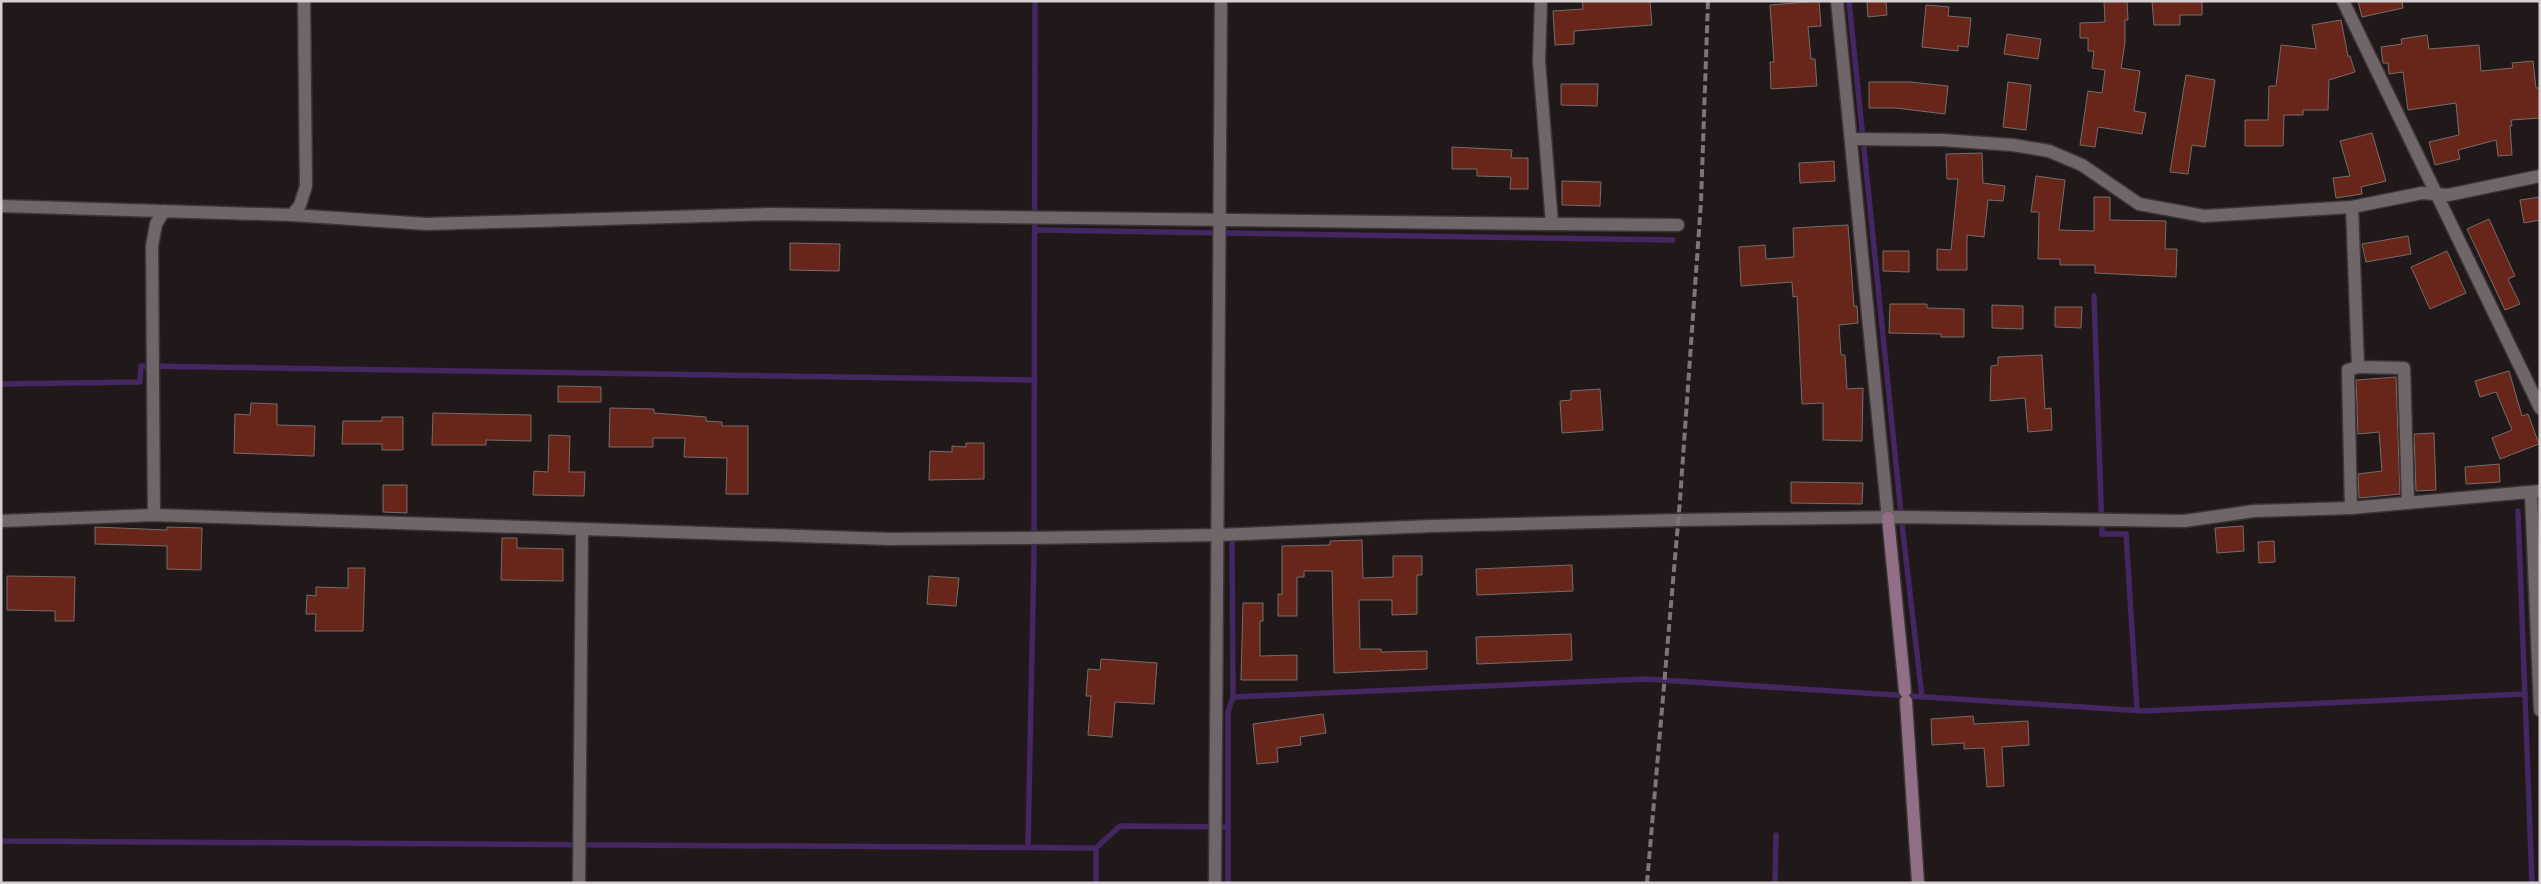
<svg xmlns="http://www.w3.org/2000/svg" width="2541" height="884" viewBox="0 0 2541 884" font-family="Montserrat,sans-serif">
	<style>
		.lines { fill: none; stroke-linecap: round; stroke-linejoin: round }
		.stream { stroke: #442660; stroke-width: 5.5 }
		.building { fill: #682519; stroke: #766c69 }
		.street-casing { stroke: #3b3536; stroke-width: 15 }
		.secondary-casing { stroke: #3b3536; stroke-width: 15 }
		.street { stroke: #706568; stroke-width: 12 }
		.secondary { stroke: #916f87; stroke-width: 12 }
		.rail { stroke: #7d7577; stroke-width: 4; stroke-dasharray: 8 4; stroke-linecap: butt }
	</style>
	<rect width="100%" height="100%" fill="#21181a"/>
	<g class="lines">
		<g class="stream">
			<polyline points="1849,1 1903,533 1922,697"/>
			<polyline points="1035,230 1673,240"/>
			<polyline points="2094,296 2102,534 2126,534 2137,710"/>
			<polyline points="1,384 140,382 141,366 1035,380"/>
			<polyline points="2518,511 2532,883"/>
			<polyline points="1232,543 1233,697 1646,679 2143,711 2525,694"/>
			<polyline points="1228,827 1228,883"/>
			<polyline points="1,841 1096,848 1096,883"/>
			<polyline points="1028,846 1034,554 1035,1"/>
			<polyline points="1096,848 1120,826 1228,827 1228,712 1233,697"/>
			<polyline points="1775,883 1776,835"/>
		</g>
	</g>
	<g class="building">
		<polygon points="1582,1 1650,1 1652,25 1574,31 1574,44 1555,45 1553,11 1583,9"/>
		<polygon points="1819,1 1821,26 1808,27 1811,59 1815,59 1817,86 1771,89 1770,62 1774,62 1770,5"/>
		<polygon points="1867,1 1886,1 1887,15 1868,17"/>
		<polygon points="2104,1 2127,1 2128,20 2125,20 2125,43 2121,68 2140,71 2134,111 2146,113 2142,134 2098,127 2095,147 2080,145 2088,91 2102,93 2105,70 2092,68 2094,51 2088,51 2088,38 2080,38 2080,23 2105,22"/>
		<polygon points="2152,1 2202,1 2202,15 2180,15 2180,25 2154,25"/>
		<polygon points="2358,1 2402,1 2403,8 2362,17"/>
		<polygon points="1926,5 1949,7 1948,16 1971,18 1968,47 1958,46 1958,51 1922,47"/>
		<polygon points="2341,20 2348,56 2350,56 2355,72 2329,80 2328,110 2303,110 2303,115 2284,115 2283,146 2245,146 2245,120 2268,120 2269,86 2276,86 2281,45 2316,49 2312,25"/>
		<polygon points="2007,34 2041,39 2038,59 2004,54"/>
		<polygon points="2427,35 2429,49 2479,45 2481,71 2513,68 2512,63 2533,61 2536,88 2540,88 2540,118 2511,120 2512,126 2510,126 2512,155 2498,156 2496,140 2458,150 2460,159 2435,165 2429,142 2459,135 2456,103 2408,110 2403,72 2389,74 2388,63 2383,63 2381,47 2402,44 2401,39"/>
		<polygon points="2186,75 2215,80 2205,147 2192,145 2188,174 2170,172"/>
		<polygon points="1869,82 1910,82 1948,86 1945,114 1896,108 1869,108"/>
		<polygon points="2008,82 2031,85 2026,130 2003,127"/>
		<polygon points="1561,84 1598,84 1597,106 1561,105"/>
		<polygon points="2372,133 2386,181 2361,187 2362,194 2336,198 2333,178 2350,176 2340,141"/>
		<polygon points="1452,147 1512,150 1511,158 1528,158 1528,189 1510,189 1511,177 1477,176 1477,169 1452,169"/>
		<polygon points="1982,153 1983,183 2005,186 2003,201 1988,200 1984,237 1967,235 1967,270 1937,270 1937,249 1951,250 1958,179 1947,179 1946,154"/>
		<polygon points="1834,161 1835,181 1800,183 1799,163"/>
		<polygon points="2036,176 2065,180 2059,230 2094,231 2094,197 2110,197 2110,220 2166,221 2165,249 2177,249 2176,277 2095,273 2095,265 2060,265 2060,259 2038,259 2039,212 2031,212"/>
		<polygon points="1562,181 1601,182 1600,206 1562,205"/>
		<polygon points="2540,197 2540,220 2524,223 2520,200"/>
		<polygon points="2489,219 2515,276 2508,279 2520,304 2505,310 2467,229"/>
		<polygon points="1848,225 1854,306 1857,306 1858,323 1839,325 1841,355 1845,355 1847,389 1863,388 1862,441 1823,440 1823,403 1802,404 1797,296 1793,297 1792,282 1741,286 1739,247 1765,245 1766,259 1794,257 1793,228"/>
		<polygon points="2408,236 2411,254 2366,262 2362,244"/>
		<polygon points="790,243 840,244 839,271 790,270"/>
		<polygon points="1883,251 1909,251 1909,272 1883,271"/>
		<polygon points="2447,251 2466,293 2430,309 2411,267"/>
		<polygon points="1890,304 1927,304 1927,308 1964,309 1964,337 1941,337 1941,334 1889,333"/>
		<polygon points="1992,305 2023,306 2023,329 1992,328"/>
		<polygon points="2055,307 2082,307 2081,328 2055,327"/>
		<polygon points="2042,355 2045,409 2051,408 2052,430 2028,432 2025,398 1990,401 1991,366 1998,365 1998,357"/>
		<polygon points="2509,371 2522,416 2528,414 2539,444 2500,459 2492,438 2512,430 2496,392 2480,397 2475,381"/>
		<polygon points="2396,377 2400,494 2359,498 2358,474 2382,471 2379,432 2358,434 2356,380"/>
		<polygon points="558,386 601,387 601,402 558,402"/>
		<polygon points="1600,389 1603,430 1562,433 1560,401 1571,400 1571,391"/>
		<polygon points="251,403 277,404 277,425 315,426 314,456 234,453 235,414 250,415"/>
		<polygon points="610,408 654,409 654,413 706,417 706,421 722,422 722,426 748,426 748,494 726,494 727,458 684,457 685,438 653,438 653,447 609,447"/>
		<polygon points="433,413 531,415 531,441 486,440 486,445 432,445"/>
		<polygon points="382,417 403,417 403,450 382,450 382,444 342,444 343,421 382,421"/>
		<polygon points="2434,433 2436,490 2416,491 2414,434"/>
		<polygon points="549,435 570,436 569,472 585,472 584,496 533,495 534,471 548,472"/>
		<polygon points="966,443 984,443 984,479 929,480 930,451 952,452 952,446 966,447"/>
		<polygon points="2499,464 2500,482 2466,484 2465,467"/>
		<polygon points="1791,482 1863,483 1862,504 1791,503"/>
		<polygon points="383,485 407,485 407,513 383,512"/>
		<polygon points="2243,526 2244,551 2217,553 2215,528"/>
		<polygon points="95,527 167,530 167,527 202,528 201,570 167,569 167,546 95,544"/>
		<polygon points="502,538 517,538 517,548 563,549 563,581 501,580"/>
		<polygon points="1362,540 1363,578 1393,577 1393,556 1422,556 1422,575 1417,575 1417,614 1392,615 1392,600 1359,600 1360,649 1381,649 1381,652 1427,651 1427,669 1334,673 1332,571 1304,571 1304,577 1297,577 1297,616 1278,616 1278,594 1282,594 1282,546 1330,545 1330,541"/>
		<polygon points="2274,541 2275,562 2259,563 2258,542"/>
		<polygon points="1572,565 1573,591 1477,595 1476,569"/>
		<polygon points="348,568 365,568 363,631 315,631 316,614 306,614 307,595 316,596 316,587 348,588"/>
		<polygon points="7,576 75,577 74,621 55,621 55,611 7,610"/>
		<polygon points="929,576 959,578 956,606 927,604"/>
		<polygon points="1243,603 1263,603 1263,621 1260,621 1260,656 1297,655 1297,680 1241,680"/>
		<polygon points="1571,634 1572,660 1477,664 1476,637"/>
		<polygon points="1101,659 1157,663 1154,704 1115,702 1112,737 1088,735 1091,696 1086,696 1088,669 1100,670"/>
		<polygon points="1323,714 1326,733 1300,737 1301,745 1277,748 1278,762 1257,764 1253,724"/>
		<polygon points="1973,716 1974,724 2028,721 2029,745 2002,747 2004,786 1987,787 1984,748 1964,749 1964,743 1932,745 1931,719"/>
	</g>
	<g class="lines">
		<g class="street-casing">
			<g id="street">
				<polyline points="1837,1 1888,518"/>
				<polyline points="2343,1 2540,408"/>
				<polyline points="1851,139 1942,140 2013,145 2049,151 2082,165 2139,204 2204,216 2352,207 2422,193 2448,195 2540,176"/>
				<polyline points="1,206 292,215 427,224 770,214 1552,224 1539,61 1541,1"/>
				<polyline points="2352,207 2358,367 2404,368 2408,503"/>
				<polyline points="292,215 300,205 306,186 304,1"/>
				<polyline points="1552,224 1678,225"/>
				<polyline points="2531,493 2540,710"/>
				<polyline points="2351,508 2348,370 2358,367"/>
				<polyline points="154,515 152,246 156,224 164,211"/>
				<polyline points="1,521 154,515 889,539 1028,538 1218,535 1432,526 1679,520 1899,517 2184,521 2254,511 2351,508 2540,491"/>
				<polyline points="579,883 582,529"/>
				<polyline points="1215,883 1221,1"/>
			</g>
		</g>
		<g class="secondary-casing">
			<g id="secondary">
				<polyline points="1888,518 1905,691"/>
				<polyline points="1906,701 1918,883"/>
			</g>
		</g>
		<use href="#street" class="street"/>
		<use href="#secondary" class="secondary"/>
		<polyline class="rail" points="1647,883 1680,500 1701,202 1708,1"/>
	</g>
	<rect width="2541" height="884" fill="none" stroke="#d7d0d2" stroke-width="5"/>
</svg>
